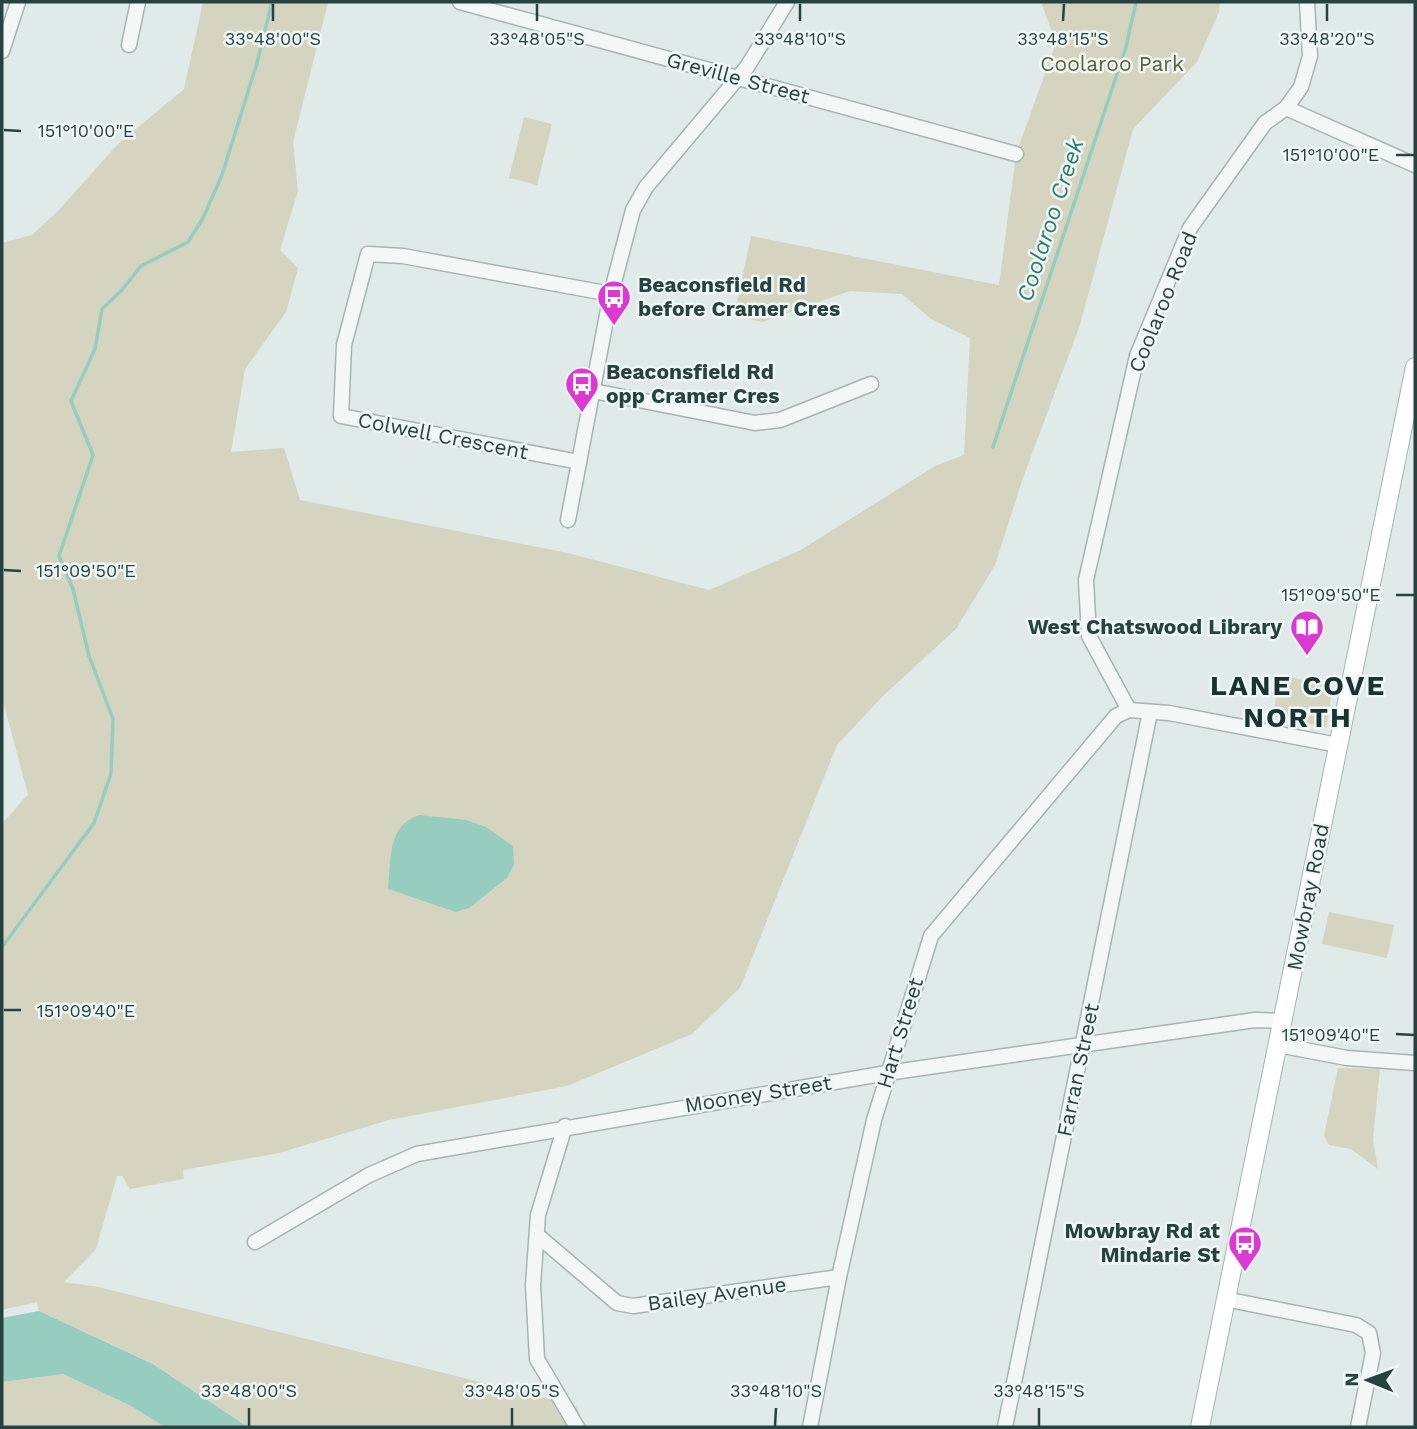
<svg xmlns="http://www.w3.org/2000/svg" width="1417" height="1429" viewBox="0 0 1417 1429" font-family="'Work Sans',sans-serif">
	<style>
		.green { fill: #d5d4c0 }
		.water { fill: #97cdbe }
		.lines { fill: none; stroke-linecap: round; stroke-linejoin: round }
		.stream { stroke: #97cdbe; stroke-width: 3.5 }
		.minor-casing { stroke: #a5b5b2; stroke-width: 17 }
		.major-casing { stroke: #9eb7b2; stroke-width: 20 }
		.minor { stroke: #f3f8f7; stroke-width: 14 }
		.major { stroke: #fff; stroke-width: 18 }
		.ticks { fill: none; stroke: #27433f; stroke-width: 2.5 }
		.labels { text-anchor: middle; stroke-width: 5; stroke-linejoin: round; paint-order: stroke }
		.park-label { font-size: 21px; fill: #5f6033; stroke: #eff7f6 }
		.street-label { font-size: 21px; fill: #27433f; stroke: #eff7f6 }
		.poi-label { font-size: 21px; font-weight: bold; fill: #27433f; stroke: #eff7f6; text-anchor: start }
		.water-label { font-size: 23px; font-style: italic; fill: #2d7b68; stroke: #eff7f6 }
		.district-label { font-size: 28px; font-weight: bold; letter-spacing: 2px; fill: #193430; stroke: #eff7f6 }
		.ticks-label { font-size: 18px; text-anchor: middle; fill: #27433f; stroke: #eff7f6; stroke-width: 5; stroke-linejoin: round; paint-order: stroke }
	</style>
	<rect width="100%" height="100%" fill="#e0eae8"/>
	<g class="green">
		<polygon points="203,2 328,2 293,142 298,191 280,250 298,268 286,312 245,369 231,452 284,448 300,500 568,553 709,590 799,551 935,466 964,455 970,338 931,319 902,294 850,291 762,322 734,316 751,236 999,285 1016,154 1056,43 1042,5 1044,2 1220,2 1219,12 1197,62 1133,129 1080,325 1023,478 995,565 956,629 883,696 837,745 740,988 692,1034 567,1086 389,1120 279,1153 183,1170 184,1179 130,1189 122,1176 117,1176 96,1249 64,1282 99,1287 576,1406 585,1427 248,1427 154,1364 39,1311 37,1302 2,1310 2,824 28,794 2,698 2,243 32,235 57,212 118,144 184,89"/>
		<polygon points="524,117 552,124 537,185 509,178"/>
		<polygon points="1280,675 1322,684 1332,691 1326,727 1273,716"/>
		<polygon points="1329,912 1394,925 1387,958 1322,944"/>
		<polygon points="1338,1068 1380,1069 1373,1140 1378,1169 1351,1149 1329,1145 1324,1136"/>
		<polygon points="63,1374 131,1406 165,1427 2,1427 2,1382"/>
	</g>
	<g class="water">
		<path d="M419,815L466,820L486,827L513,846L514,865L507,878L469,908L456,912L388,889C391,861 387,825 419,815Z"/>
		<polygon points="39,1311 153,1364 248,1427 165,1427 131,1406 63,1374 2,1382 2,1318"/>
	</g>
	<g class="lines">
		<g class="stream">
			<polyline points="993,447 1126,47 1136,2"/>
			<polyline points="2,947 94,823 111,774 113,719 89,656 73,589 59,556 93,455 71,401 95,349 102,309 122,290 141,266 188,242 203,218 222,175 257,63 272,2"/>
		</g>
		<g class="minor-casing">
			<g id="minor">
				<polyline points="460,2 1016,154"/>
				<polyline points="129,45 138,2"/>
				<polyline points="2,51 18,2"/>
				<polyline points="1286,108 1415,165"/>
				<polyline points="593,391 755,423 780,420 871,384"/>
				<polyline points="579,462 341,416 344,345 368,254 403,256 611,294"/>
				<polyline points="568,520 611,294 633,210 646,187 747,67 787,2"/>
				<polyline points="1129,710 1089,636 1086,580 1137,356 1190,228 1265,123 1286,108 1301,87 1310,56 1307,2"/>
				<polyline points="1278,1045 1347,1058 1415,1063"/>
				<polyline points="565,1126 538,1215 533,1285 537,1359 577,1427"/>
				<polyline points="537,1235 617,1303 633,1306 839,1277"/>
				<polyline points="255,1242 369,1175 417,1154 887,1073 1255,1020 1283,1021"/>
				<polyline points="1225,1299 1356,1325 1369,1333 1373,1353 1358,1427"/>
				<polyline points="810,1427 839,1277 874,1120 931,936 1116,716 1129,710 1169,713 1338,745"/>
				<polyline points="1005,1427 1150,712"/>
			</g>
		</g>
		<g class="major-casing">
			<polyline id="major" points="1200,1427 1415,367"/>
		</g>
		<use href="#minor" class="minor"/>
		<use href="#major" class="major"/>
	</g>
	<path class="ticks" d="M273,21V4M537,21V4M800,21V4M1063,21L1064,4M1327,21V4M4,130L21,131M1396,155H1414M4,570L21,571M1396,595H1414M4,1010H21M1396,1034L1414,1035M249,1426V1408M512,1426V1408M775,1426L776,1408M1039,1426V1408"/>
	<defs>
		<g id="bus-pin" transform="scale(1.75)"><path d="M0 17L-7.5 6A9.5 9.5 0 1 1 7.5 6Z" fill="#db39d2" stroke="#eff7f6"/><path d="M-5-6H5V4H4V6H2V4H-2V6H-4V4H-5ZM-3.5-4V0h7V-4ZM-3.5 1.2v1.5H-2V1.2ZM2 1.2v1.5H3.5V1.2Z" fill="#fff"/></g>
		<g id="library-pin" transform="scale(1.75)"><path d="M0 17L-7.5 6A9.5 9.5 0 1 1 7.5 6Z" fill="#db39d2" stroke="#eff7f6"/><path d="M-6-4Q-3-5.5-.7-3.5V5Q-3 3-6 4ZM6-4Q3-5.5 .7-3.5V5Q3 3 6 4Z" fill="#fff"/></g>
	</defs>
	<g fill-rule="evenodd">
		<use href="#bus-pin" x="614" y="297"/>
		<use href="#bus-pin" x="582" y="384"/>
		<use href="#library-pin" x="1307" y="627"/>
		<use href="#bus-pin" x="1245" y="1243"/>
	</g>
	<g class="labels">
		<g class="park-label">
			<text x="1112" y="71">Coolaroo Park</text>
		</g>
		<g class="street-label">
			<text transform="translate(738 78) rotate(15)" y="7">Greville Street</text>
			<text transform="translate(1163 302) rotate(-68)" y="7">Coolaroo Road</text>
			<text transform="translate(443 436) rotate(11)" y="7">Colwell Crescent</text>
			<text transform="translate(1308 897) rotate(-79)" y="7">Mowbray Road</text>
			<text transform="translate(900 1033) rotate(-73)" y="7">Hart Street</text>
			<text transform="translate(1078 1070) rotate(-78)" y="7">Farran Street</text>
			<text transform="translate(758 1094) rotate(-9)" y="7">Mooney Street</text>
			<text transform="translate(717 1294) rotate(-8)" y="7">Bailey Avenue</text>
		</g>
		<g class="poi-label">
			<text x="638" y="292">Beaconsfield Rd<tspan x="638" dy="24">before Cramer Cres</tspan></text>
			<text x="606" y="379">Beaconsfield Rd<tspan x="606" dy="24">opp Cramer Cres</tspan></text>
			<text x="1282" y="634" text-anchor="end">West Chatswood Library</text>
			<text x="1220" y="1238" text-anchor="end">Mowbray Rd at<tspan x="1220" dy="24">Mindarie St</tspan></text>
		</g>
		<g class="water-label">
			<text transform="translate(1050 220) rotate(-72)" y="8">Coolaroo Creek</text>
		</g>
		<g class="district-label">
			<text x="1298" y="695">LANE COVE<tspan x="1298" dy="32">NORTH</tspan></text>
		</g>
	</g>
	<g class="ticks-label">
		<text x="273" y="45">33°48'00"S</text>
		<text x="537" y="45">33°48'05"S</text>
		<text x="800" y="45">33°48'10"S</text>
		<text x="1063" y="45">33°48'15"S</text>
		<text x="1327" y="45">33°48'20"S</text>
		<text x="86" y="137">151°10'00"E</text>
		<text x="1331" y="161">151°10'00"E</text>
		<text x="86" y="577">151°09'50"E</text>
		<text x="1331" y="601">151°09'50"E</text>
		<text x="86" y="1017">151°09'40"E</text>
		<text x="1331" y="1041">151°09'40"E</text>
		<text x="249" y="1397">33°48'00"S</text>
		<text x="512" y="1397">33°48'05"S</text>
		<text x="776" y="1397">33°48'10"S</text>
		<text x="1039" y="1397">33°48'15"S</text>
	</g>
	<rect width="1417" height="1429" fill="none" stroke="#27433f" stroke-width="7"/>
	<g transform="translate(1368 1380) rotate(271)" stroke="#eff7f6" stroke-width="5" paint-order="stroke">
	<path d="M0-5L12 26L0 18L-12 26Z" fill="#27433f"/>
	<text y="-10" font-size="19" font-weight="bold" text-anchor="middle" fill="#27433f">N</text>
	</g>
</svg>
